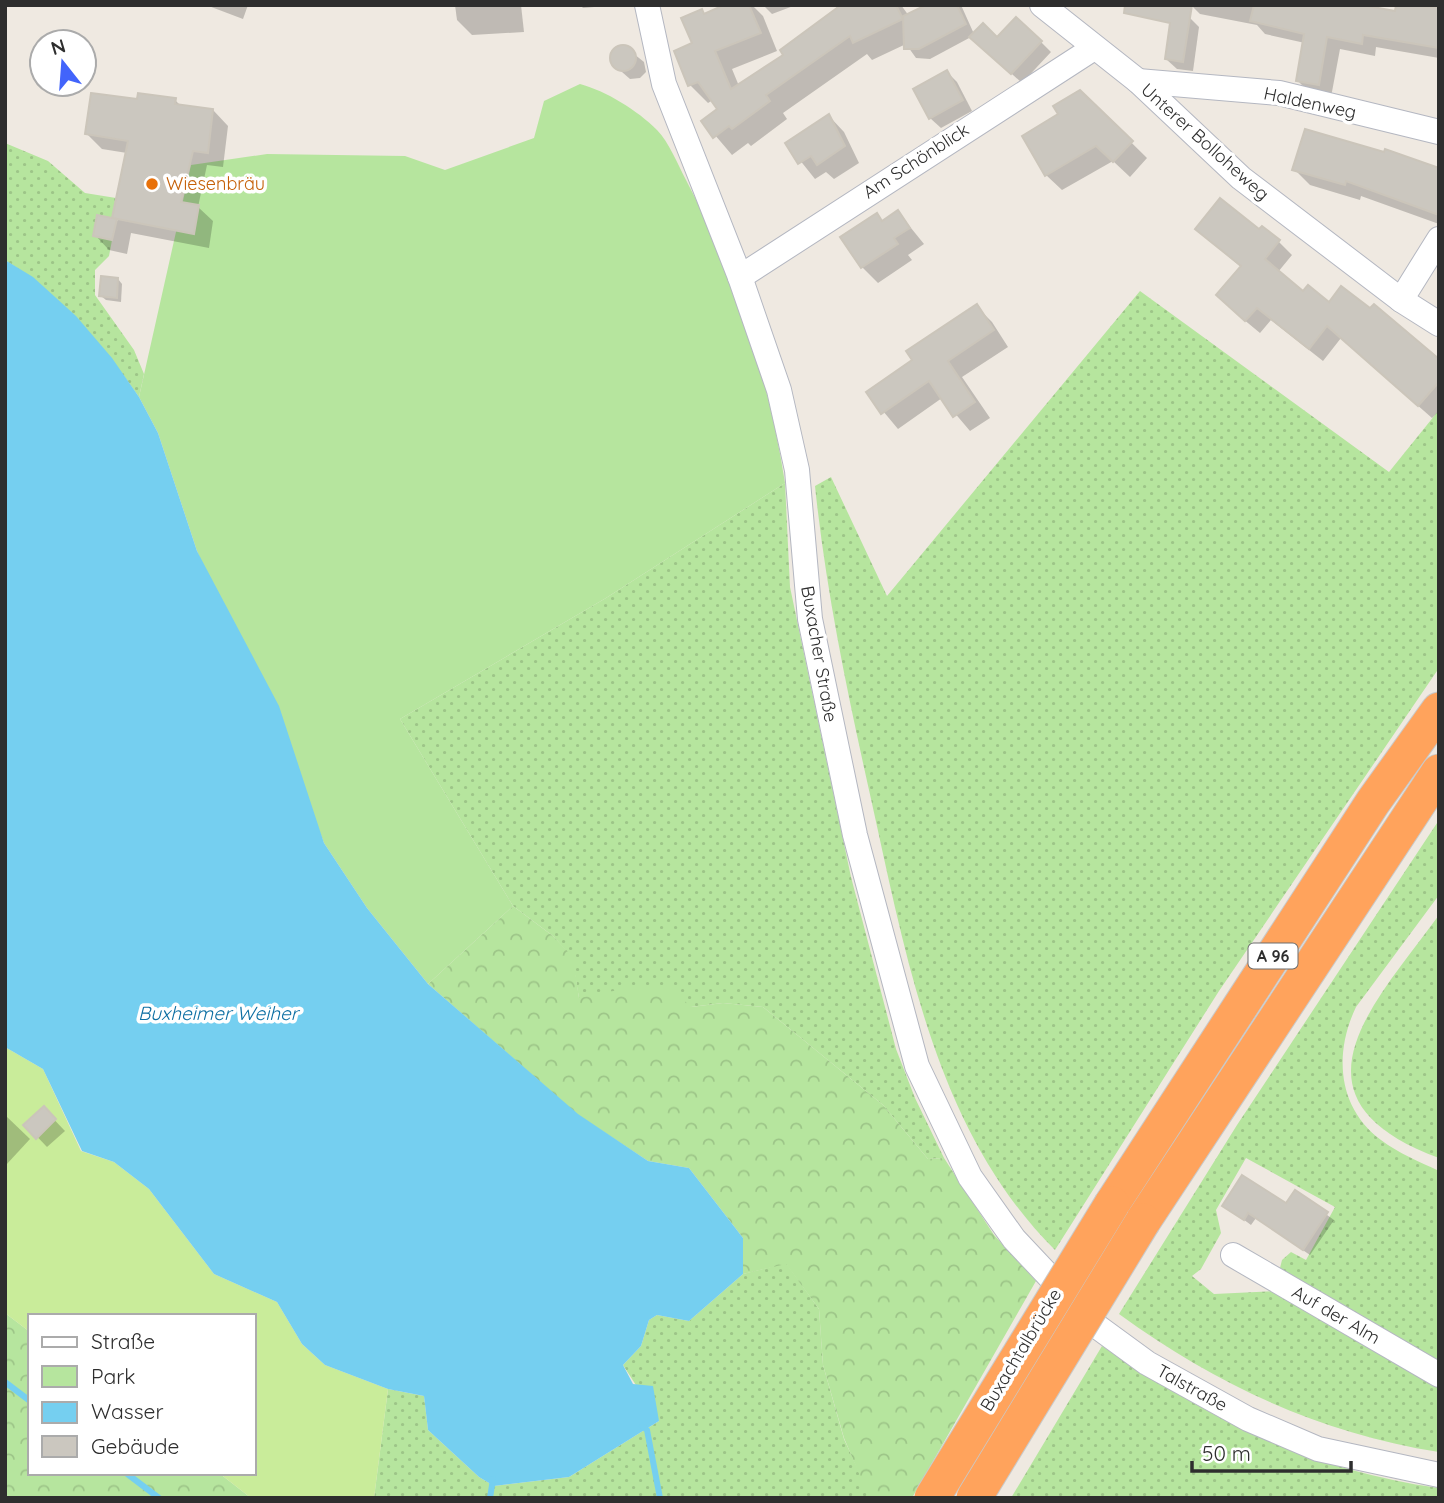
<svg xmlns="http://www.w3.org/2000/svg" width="1444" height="1503" viewBox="0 0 1444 1503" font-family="Quicksand,sans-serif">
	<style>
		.grass { fill: url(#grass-dots) }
		.forest { fill: url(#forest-crowns) }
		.park { fill: #b6e59e }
		.pitch { fill: #c9ec9a }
		.water { fill: #75cff0 }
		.shadow { fill: #0003 }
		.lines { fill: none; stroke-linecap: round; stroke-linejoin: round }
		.stream { stroke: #75cff0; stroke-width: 6 }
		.building { fill: #cbc7bf; stroke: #cbc5ba; stroke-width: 2 }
		.minor-casing { stroke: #b4b7c1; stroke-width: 26 }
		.highway-casing { stroke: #c9c9c9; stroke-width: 37 }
		.minor { stroke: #fff; stroke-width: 24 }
		.highway { stroke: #ffa35c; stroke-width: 35 }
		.highway-bridge-casing { stroke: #c9c9c9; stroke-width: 37; stroke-linecap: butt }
		.highway-bridge { stroke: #ffa35c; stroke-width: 35 }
		.food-dot { fill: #e8710a; stroke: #fff; stroke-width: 2.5 }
		.labels { text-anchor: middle; stroke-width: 7; stroke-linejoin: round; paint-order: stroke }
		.shield { fill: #fff; stroke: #6d6d6d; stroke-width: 2 }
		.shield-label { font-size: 16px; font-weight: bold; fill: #2e2e2e }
		.street-label { font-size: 18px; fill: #2e2e2e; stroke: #fff }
		.food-label { font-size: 18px; fill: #c56008; stroke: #fff; text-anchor: start }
		.water-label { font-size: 19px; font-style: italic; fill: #0d6fa3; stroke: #fff }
	</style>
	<defs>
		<pattern id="grass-dots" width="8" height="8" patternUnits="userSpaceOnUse" patternTransform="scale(1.75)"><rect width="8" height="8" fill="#b6e59e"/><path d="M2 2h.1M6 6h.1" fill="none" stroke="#9dc588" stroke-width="1.8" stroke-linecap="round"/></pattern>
		<pattern id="forest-crowns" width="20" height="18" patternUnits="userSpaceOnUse" patternTransform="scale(1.75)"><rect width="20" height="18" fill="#b6e59e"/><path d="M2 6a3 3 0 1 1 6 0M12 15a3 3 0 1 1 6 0" fill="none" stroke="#9dc588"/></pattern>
	</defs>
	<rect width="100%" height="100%" fill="#efe9e1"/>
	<g class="grass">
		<path d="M5,143L48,161L85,193L116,198L112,218L97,216L93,236L112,240L109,256L95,270V295L134,350L144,374L139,397C103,345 58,294 5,260Z"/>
		<path d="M1140,291L1389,472L1439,410V668L1219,991L1055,1250C936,1132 906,956 871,799C848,696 826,592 815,486L831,477L887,596Z"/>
		<polygon points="785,483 790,587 851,877 896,1049 915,1098 944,1158 928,1159 883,1105 763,1007 723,1003 691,1007 579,998 572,957 553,936 513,906 400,719 606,598"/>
		<path d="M1439,820V895L1356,1007C1334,1053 1337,1107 1381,1140C1398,1153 1420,1162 1439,1171V1367L1280,1268L1282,1260L1291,1252L1306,1260L1335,1207L1246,1158L1216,1210L1221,1233L1201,1269L1192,1276L1214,1294L1279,1291L1439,1382V1452C1319,1433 1217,1385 1119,1314L1237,1125Z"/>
		<path d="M1439,915V1158C1278,1098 1375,1003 1439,915Z"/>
		<polygon points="786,1263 819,1309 823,1365 844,1439 871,1498 374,1498 388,1389 424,1396 428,1430 479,1477 494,1486 569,1477 659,1421 623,1365 641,1346 649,1320 657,1315 689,1321 743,1274"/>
		<path d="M1102,1346C1212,1420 1306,1469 1439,1488V1498H1011Z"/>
	</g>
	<g class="forest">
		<polygon points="513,906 553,936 573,957 579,998 628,988 672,989 691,1007 723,1003 763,1007 883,1105 928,1159 944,1158 994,1235 1036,1281 912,1498 871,1498 868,1495 844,1438 823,1365 819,1309 786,1264 743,1274 743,1238 689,1168 648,1161 578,1115 428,984"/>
		<polygon points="5,1313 30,1332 30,1473 219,1473 251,1498 5,1498"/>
	</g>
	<path class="park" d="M580,84C606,91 637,110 657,130C669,142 678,165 686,180C735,274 769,379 785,483L606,598L400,719L513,906L428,984L367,908L324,843L303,788L197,551L158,433L139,397L191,165L267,154L405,156L445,170L534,138L544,101Z"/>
	<polygon class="pitch" points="5,1047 43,1069 81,1151 114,1162 149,1189 214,1274 277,1302 302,1344 325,1365 388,1389 374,1498 251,1498 219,1473 254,1473 254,1316 30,1316 30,1332 5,1313"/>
	<polygon class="water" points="5,260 33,277 76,316 112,358 139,397 158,433 197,551 279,706 324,843 367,908 428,984 578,1114 648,1161 689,1168 743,1238 743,1274 689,1321 657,1315 649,1320 641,1346 623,1365 633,1384 653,1386 659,1421 569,1477 494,1486 479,1477 428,1430 424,1396 388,1389 325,1365 302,1344 277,1302 214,1274 149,1189 114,1162 82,1151 43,1069 5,1047"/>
	<g class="shadow">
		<polygon points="206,5 248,5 243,19"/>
		<polygon points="455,5 521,5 524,32 472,35 457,20"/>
		<polygon points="580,5 617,5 583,8"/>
		<polygon points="728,5 752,5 763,16 777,51 732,69 739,86 786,55 838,10 835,5 901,5 909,16 930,5 961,5 974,34 997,40 1041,42 1051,52 1022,83 971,37 930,59 916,58 906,44 872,60 867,54 783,113 787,119 751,146 748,143 732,155 703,121 719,109 713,100 708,103 690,85 694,44 704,16"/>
		<polygon points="763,5 796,5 772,14"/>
		<polygon points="1191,5 1353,5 1397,13 1398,5 1439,8 1439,58 1376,47 1375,56 1340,49 1331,97 1311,94 1298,81 1305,43 1265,34 1257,25 1200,14"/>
		<polygon points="1189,17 1199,27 1193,71 1177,69 1166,59"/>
		<polygon points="624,46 644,62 646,72 640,78 630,79 614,65 611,56 615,49"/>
		<polygon points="947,72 957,82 972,111 941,128 930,118"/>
		<polygon points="1080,92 1147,158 1130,177 1113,161 1062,190 1046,175 1061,115"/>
		<polygon points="175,100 182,107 213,110 228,126 223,167 207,165 198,207 213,221 209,248 131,233 127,254 109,250 95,235 99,217 118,221 114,217 127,153 102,149 87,134 139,101"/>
		<polygon points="829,116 844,132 859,163 834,179 826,172 815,179 787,144"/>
		<polygon points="1294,169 1439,170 1439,224 1361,196 1360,200 1310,185"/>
		<polygon points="898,212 924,244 908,255 912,260 878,283 862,267 877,215 884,222"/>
		<polygon points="1197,229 1259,232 1279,242 1292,255 1278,272 1303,294 1439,362 1439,411 1432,418 1341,338 1323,361 1271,320 1260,333 1231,309 1242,268"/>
		<polygon points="118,279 122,284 121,302 106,300 101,296"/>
		<polygon points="976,306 992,322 1008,347 962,377 990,418 970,431 942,398 898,429 868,393 914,360"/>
		<polygon points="44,1109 65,1131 47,1147 26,1125"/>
		<polygon points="5,1115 30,1139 6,1165 5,1164"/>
		<polygon points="1295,1192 1334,1220 1310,1255 1256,1218 1251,1225 1224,1205 1286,1206"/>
	</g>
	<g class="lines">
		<g class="stream">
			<polyline points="5,1382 30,1401"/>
			<polyline points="642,1426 647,1430 660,1498"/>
			<polyline points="126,1473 159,1498"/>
			<polyline points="490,1498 493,1479"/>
		</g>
	</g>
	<g class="building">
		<polygon points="724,5 749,5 761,33 715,51 731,89 783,55 780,50 841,5 896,5 903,19 853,43 850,36 766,95 770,101 732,129 729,126 713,138 701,121 717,109 698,82 688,86 674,51 692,43 681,18 702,9 704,14"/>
		<polygon points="926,5 957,5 966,24 919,49 904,49 903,16"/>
		<polygon points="1125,5 1192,5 1183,62 1165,59 1170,23 1124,13"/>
		<polygon points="1254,5 1362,5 1395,11 1396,5 1439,7 1439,48 1363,35 1362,44 1327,37 1319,85 1296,81 1304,34 1250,21"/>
		<polygon points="1016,17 1042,41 1011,74 969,37 983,23 997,37"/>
		<circle cx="623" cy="58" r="13"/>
		<polygon points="947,70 963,100 929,119 913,89"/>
		<polygon points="1080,90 1133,141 1113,162 1096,146 1045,176 1022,136 1058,114 1053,106"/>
		<polygon points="91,93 137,99 138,93 176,98 175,104 213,109 208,153 193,151 181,202 199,205 194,234 112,218 128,141 85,134"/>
		<polygon points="829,114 845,146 817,165 811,156 798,164 785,143"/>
		<polygon points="1305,129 1384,152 1385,149 1439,168 1439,215 1346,181 1345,185 1292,170"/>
		<polygon points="1220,198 1259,229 1262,226 1280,240 1265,259 1303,291 1308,285 1329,302 1341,286 1370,308 1374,304 1439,359 1439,382 1418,406 1327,326 1309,349 1257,308 1245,321 1216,295 1241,266 1195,229"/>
		<polygon points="898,210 910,228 894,238 898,244 861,268 840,237 877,213 882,221"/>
		<polygon points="97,215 117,219 112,240 93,236"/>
		<polygon points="101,276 118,278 117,298 99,296"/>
		<polygon points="977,304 994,330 948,361 975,402 953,417 929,381 881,414 866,392 912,360 906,351"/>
		<polygon points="44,1106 56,1119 36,1139 23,1125"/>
		<polygon points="1242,1175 1286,1203 1295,1190 1328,1212 1303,1250 1248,1213 1244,1220 1222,1206"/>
	</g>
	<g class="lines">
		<g class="minor-casing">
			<g id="minor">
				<polyline points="647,5 664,84 740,277 779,390 797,470 810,619 855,835 917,1066 970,1177 1014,1239 1095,1325 1147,1363 1248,1419 1318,1449 1439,1475"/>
				<polyline points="1042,5 1138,81 1241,178 1401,300 1439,324"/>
				<polyline points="1138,81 1279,93 1439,132"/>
				<polyline points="740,277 1094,48"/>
				<polyline points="1401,300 1439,239"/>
				<polyline points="1233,1255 1439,1375"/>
			</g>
		</g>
		<g class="highway-casing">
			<g id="highway">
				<polyline points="1112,1204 1373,802 1439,710"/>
				<polyline points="1143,1221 1439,772"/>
			</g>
		</g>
		<use href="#minor" class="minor"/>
		<use href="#highway" class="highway"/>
		<g class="highway-bridge-casing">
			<g id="highway-bridge">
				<polyline points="932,1498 1112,1204"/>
				<polyline points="974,1498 1143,1221"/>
			</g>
		</g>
		<use href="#highway-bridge" class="highway-bridge"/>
	</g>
	<circle class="food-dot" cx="152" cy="184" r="7"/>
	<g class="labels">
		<rect class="shield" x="1248.5" y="943.5" width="49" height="25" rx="5"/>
		<g class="shield-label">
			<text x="1273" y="962">A 96</text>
		</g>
		<g class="street-label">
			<text transform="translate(1310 103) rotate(12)" y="6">Haldenweg</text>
			<text transform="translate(1205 142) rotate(42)" y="6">Unterer Bolloheweg</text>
			<text transform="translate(916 161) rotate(-33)" y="6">Am Schönblick</text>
			<text transform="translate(819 654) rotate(80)" y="6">Buxacher Straße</text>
			<text transform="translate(1336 1315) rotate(30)" y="6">Auf der Alm</text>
			<text transform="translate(1021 1350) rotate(-59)" y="6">Buxachtalbrücke</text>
			<text transform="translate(1192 1388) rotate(29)" y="6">Talstraße</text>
		</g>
		<g class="food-label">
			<text x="166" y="190">Wiesenbräu</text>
		</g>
		<g class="water-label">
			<text x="218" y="1020">Buxheimer Weiher</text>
		</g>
	</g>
	<rect width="1444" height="1503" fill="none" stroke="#2e2e2e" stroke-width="14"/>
	<rect x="28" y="1314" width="228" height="161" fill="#ffffff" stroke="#ababab" stroke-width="2"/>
	<rect x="42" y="1337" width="35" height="10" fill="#ffffff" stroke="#ababab" stroke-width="2"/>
	<text x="91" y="1349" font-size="21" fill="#2e2e2e">Straße</text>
	<rect x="42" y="1366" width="35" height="21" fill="#b6e59e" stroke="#ababab" stroke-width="2"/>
	<text x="91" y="1384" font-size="21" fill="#2e2e2e">Park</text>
	<rect x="42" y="1402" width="35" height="21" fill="#75cff0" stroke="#ababab" stroke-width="2"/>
	<text x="91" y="1419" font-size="21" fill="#2e2e2e">Wasser</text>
	<rect x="42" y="1436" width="35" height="21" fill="#cbc7bf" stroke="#ababab" stroke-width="2"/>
	<text x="91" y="1454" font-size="21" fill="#2e2e2e">Gebäude</text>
	<g transform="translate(63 63) rotate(343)"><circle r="33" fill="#ffffff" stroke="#ababab" stroke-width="2"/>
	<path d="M0-5L12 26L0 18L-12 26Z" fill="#4264fb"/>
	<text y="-10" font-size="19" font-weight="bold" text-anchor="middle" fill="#2e2e2e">N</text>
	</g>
	<path d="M1192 1461v10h159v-10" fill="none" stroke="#2e2e2e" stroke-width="3.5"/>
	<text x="1202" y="1461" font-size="21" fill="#2e2e2e" stroke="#ffffff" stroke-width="5" paint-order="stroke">50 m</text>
</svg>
